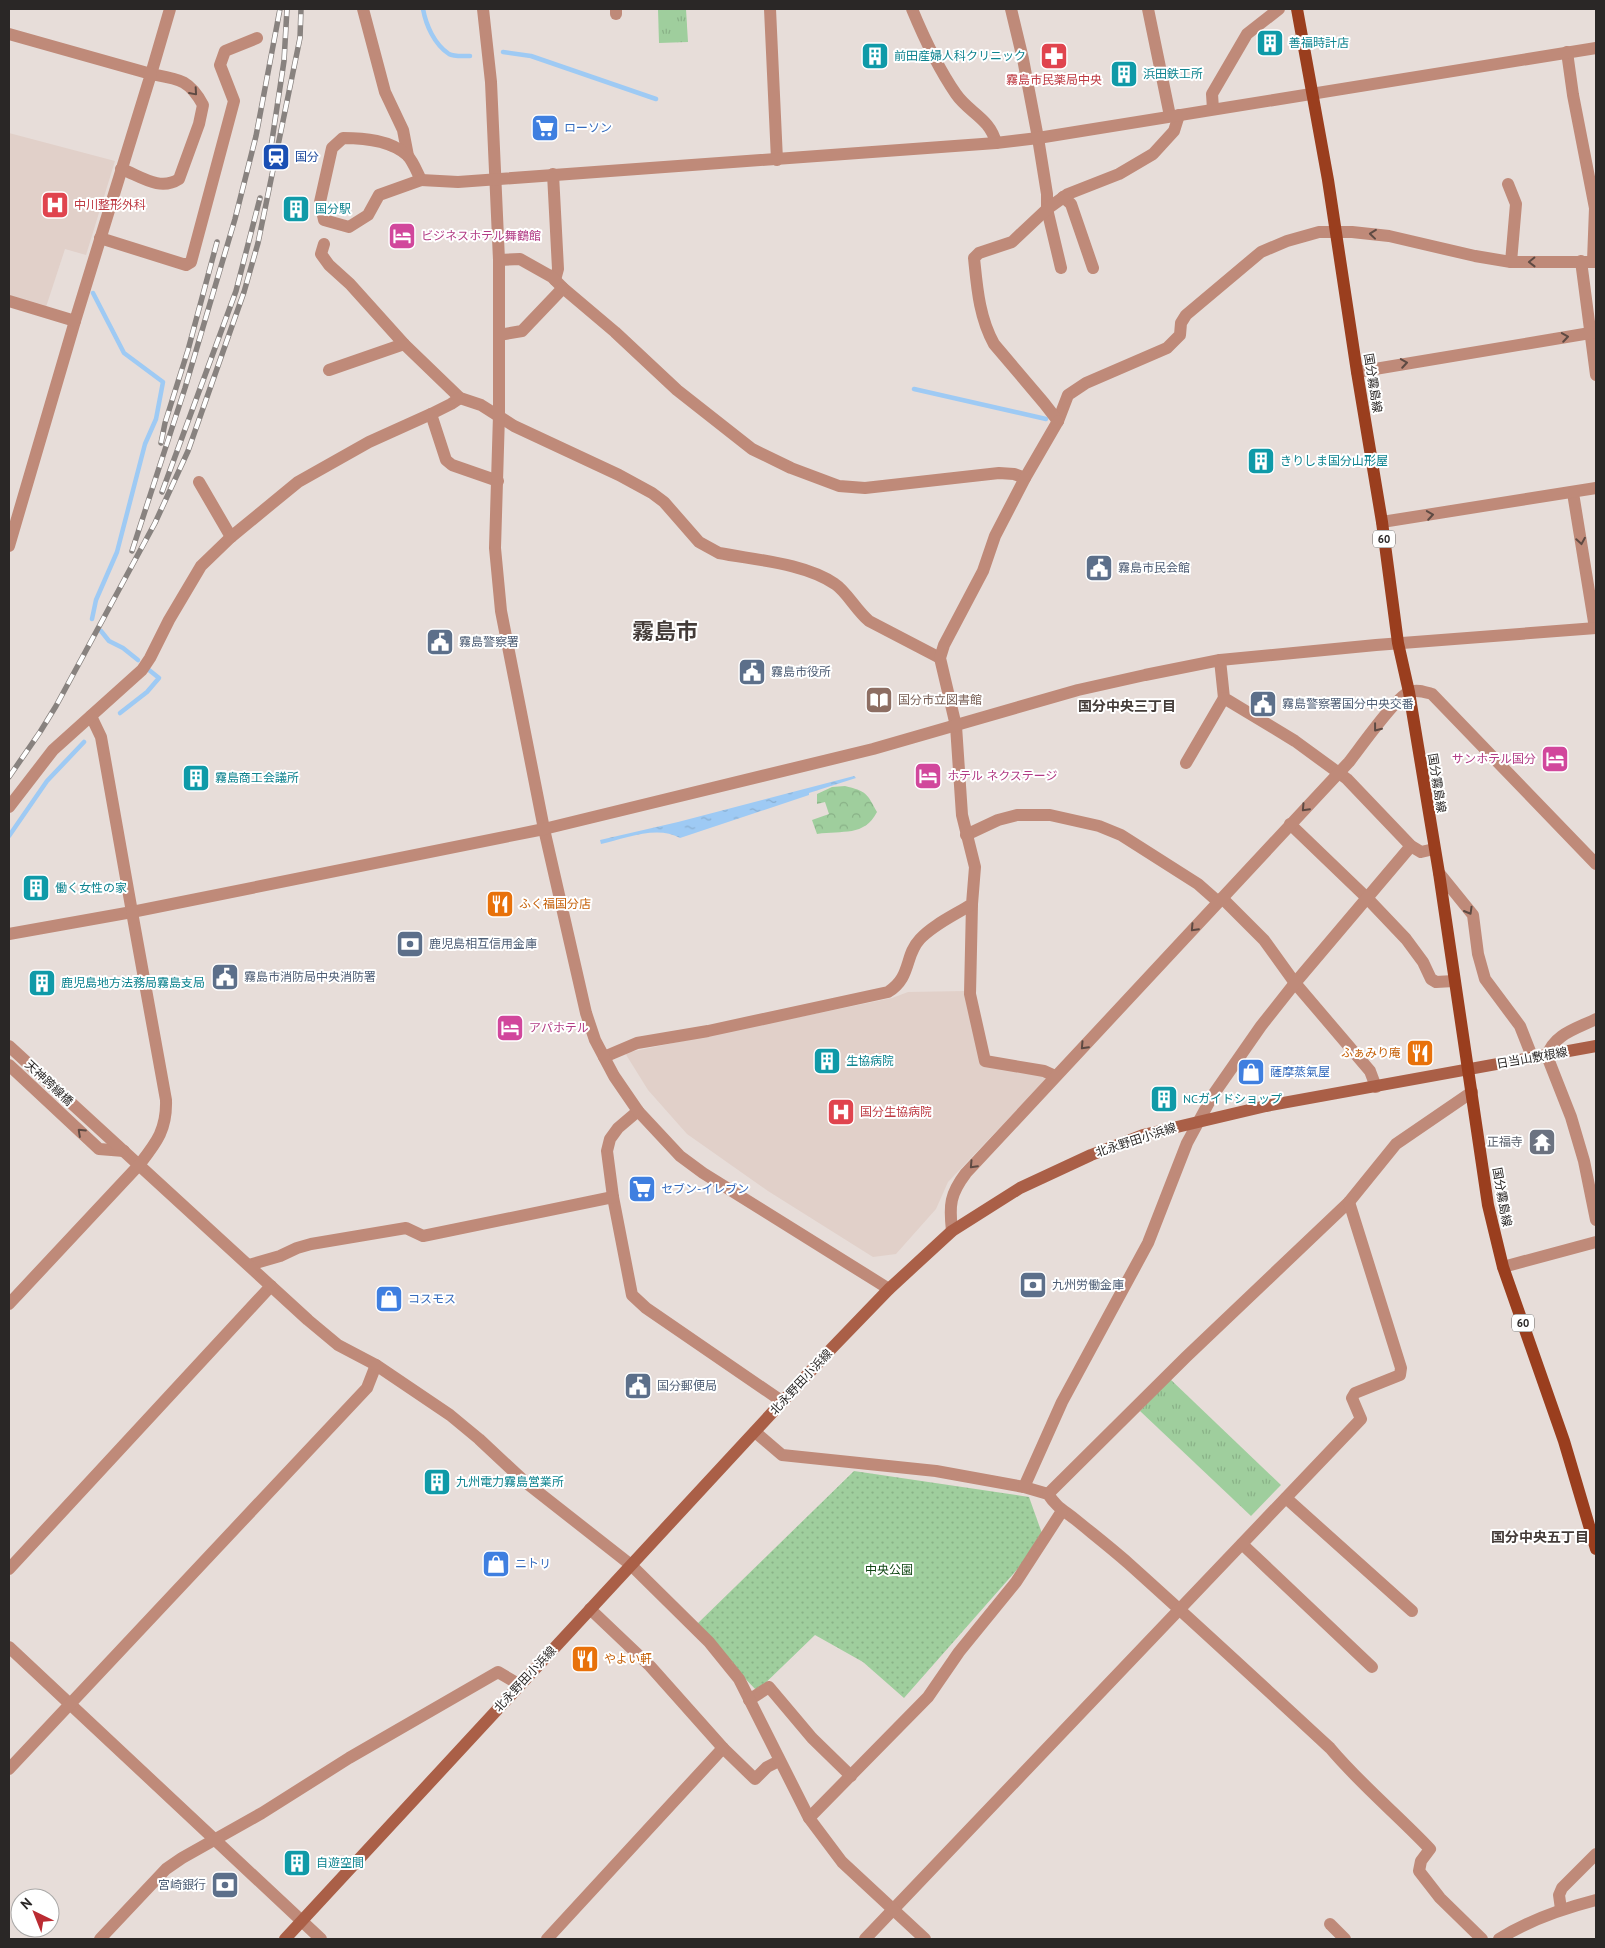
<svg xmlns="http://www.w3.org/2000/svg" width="1605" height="1948" viewBox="0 0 1605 1948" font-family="'PT Sans','Noto Sans JP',sans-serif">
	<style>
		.built { fill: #e1d0c9 }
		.grass { fill: url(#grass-tufts) }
		.forest { fill: url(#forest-crowns) }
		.park { fill: url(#park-dots) }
		.water { fill: url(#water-ripples) }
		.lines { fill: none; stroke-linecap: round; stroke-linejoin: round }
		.stream { stroke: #9ecaf4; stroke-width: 4.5 }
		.minor { stroke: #bf8a79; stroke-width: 12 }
		.tertiary { stroke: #bf8a79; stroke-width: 12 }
		.secondary { stroke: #aa5f47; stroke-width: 12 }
		.primary { stroke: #9a3e1e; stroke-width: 12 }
		.rail-casing { stroke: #88827f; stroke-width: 5.5 }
		.rail { stroke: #fff; stroke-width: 4; stroke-dasharray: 11; stroke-linecap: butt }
		.oneway { stroke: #5e4a43 }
		.labels { text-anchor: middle; stroke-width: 4; stroke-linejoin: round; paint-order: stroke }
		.shield { fill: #fff; stroke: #6a6867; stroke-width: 1 }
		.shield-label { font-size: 11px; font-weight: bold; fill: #2a2726 }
		.culture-label { font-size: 12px; fill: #0d838f; stroke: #fff; text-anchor: start }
		.health-label { font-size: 12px; fill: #be3a42; stroke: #fff; text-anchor: start }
		.shop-label { font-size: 12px; fill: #366cbe; stroke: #fff; text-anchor: start }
		.transit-label { font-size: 12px; fill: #164399; stroke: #fff; text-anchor: start }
		.hotel-label { font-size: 12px; fill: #b23c85; stroke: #fff; text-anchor: start }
		.street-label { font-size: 12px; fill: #2a2726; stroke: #fff }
		.service-label { font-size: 12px; fill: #4e5e75; stroke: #fff; text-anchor: start }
		.education-label { font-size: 12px; fill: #785e54; stroke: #fff; text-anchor: start }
		.food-label { font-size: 12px; fill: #c56008; stroke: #fff; text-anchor: start }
		.worship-label { font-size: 12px; fill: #5b616d; stroke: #fff; text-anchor: end }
		.park-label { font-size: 12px; fill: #114714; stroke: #fff }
		.neighbourhood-label { font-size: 14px; font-weight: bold; fill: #443c39; stroke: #fff }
		.town-label { font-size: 22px; font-weight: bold; fill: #443c39; stroke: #fff }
	</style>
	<defs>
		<pattern id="grass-tufts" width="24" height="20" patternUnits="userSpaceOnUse" patternTransform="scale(1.25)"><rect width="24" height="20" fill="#9fce9d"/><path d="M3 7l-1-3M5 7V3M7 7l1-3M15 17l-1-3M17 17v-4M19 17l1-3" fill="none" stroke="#89b187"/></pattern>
		<pattern id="forest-crowns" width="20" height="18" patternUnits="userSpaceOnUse" patternTransform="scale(1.25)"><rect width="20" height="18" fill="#9fce9d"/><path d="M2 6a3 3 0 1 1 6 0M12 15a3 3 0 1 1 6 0" fill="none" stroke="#89b187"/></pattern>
		<pattern id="park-dots" width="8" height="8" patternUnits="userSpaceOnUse" patternTransform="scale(1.25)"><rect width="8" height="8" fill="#9fce9d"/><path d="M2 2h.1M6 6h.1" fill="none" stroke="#89b187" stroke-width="1.8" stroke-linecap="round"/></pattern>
		<pattern id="water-ripples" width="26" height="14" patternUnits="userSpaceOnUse" patternTransform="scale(1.25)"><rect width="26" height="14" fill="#9ecaf4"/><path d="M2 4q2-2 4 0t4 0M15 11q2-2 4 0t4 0" fill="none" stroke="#88aed1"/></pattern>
	</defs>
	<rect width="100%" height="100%" fill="#e7ddd9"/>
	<g class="built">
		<polygon points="9,133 115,161 86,255 65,249 46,307 9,296"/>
		<polygon points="966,991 983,1064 1049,1076 948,1182 936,1209 896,1254 873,1257 768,1191 687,1134 648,1090 625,1053 892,998 908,992"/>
	</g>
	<g class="grass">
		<polygon points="658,9 686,9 688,42 659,43"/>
		<polygon points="1170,1379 1281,1485 1251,1516 1140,1411"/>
	</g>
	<path class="forest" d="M845,786C866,791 867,793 877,812C864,837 843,830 817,834L812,820L829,814L825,802L817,804V794L832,787Z"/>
	<polygon class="park" points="854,1471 1029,1497 1044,1539 904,1698 863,1662 815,1635 757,1691 695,1626"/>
	<path class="water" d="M854,776L856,778L809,793V795L680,838C657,825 624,839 601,844L600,840L678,822Z"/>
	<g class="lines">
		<g class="stream">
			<path d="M423,9C426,25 434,44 449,54C454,57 464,56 470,56"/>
			<polyline points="503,52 531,56 656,99"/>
			<polyline points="914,389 1046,419"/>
			<polyline points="92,619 96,600 117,552 145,444 156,419 163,382 124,353 93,293"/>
			<polyline points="101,631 109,641 123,648 138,660"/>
			<polyline points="120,713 147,692 159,678 149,670"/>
			<polyline points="9,836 47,781 84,742"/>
		</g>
		<g class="minor">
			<polyline points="363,9 385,92 403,130 408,156"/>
			<polyline points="616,9 616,14"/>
			<polyline points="770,9 777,160"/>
			<path d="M912,9C924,38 938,68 956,94C969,113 990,118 996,143"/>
			<polyline points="1011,9 1023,59 1038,138 1047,194 1047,209 1061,268"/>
			<polyline points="1148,9 1170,116"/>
			<polyline points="1567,52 1573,95 1595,208 1593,261"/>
			<polyline points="1213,109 1212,94 1247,34 1279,9"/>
			<path d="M343,138C364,138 390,140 407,155C413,161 417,172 421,180L379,195L368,215L349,227L324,220L320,202L332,148Z"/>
			<path d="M121,169C139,175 159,192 179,179L199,124L203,105C189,79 178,79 151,74L170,9"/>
			<polyline points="553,174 558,269 555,280"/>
			<polyline points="1508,184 1516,204 1511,262"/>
			<polyline points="1063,197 1071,204 1093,268"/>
			<polyline points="100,238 186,265 191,262 234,101 220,65 225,51 257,38"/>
			<path d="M324,244L321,254L329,265L350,284L404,344L460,398L481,405L514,426L619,475L652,493L664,502L699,542L719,553C755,560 804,563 835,584C846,591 856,610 869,621L940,658"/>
			<polyline points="499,260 520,259 552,277 563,288 615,332 677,390 752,449 791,468 839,486 865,488 999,473 1014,474 1025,478"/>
			<polyline points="1581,261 1596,375"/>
			<polyline points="499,335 522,331 563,288"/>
			<polyline points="329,370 404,344"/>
			<polyline points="1357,372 1596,332"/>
			<polyline points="431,414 446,460 452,465 498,481"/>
			<polyline points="1058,421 1068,395 1086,383 1167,348 1180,335 1181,323 1186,315 1261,252 1287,241 1319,232 1352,232 1389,236 1475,256 1511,262 1596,262"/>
			<path d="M1058,421L1044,403L994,344C979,317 977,287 974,258L979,253L1012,242L1047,209L1068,194L1119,174L1153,154L1174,131L1179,115"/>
			<polyline points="199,482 231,537"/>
			<polyline points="1573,493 1595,628"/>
			<polyline points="1382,522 1596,488"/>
			<polyline points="9,546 75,321"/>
			<polyline points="1220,660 1224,698 1295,741 1347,779 1411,846 1421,852 1434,849"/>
			<polyline points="91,716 101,737 132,912"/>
			<polyline points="1186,763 1224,698"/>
			<polyline points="9,807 53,750 142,670 150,658 169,620 201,566 231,537 298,482 369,442 431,414 451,404 460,398"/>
			<polyline points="1290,824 1367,898 1406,939 1423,962 1431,979 1436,982 1454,981"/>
			<polyline points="966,835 998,820 1017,815 1050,815 1099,826 1121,835 1198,884 1215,899 1225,901 1264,940 1295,983 1370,1071 1376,1087"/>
			<polyline points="1439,873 1473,915 1478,954 1485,979 1520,1026 1533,1059"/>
			<polyline points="972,904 970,994 985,1061 1044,1071 1055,1076"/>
			<path d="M1596,1019C1576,1029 1554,1034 1547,1056L1571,1117L1584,1161L1596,1220"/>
			<path d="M604,1057L637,1043L708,1031L888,992C912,977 904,956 920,939C934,924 955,915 972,904L975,867L962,815L956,726"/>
			<polyline points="9,1065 99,1149 124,1151"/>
			<polyline points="638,1111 618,1128 610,1139 607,1151 613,1197 632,1295 646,1308 783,1402"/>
			<path d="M952,1231C949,1205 950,1194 966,1173L1349,762C1360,748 1396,697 1409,692C1417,689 1425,692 1432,694L1596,864"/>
			<polyline points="249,1265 280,1256 297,1248 311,1244 406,1228 423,1236 613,1197"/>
			<polyline points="1503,1267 1596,1242"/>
			<path d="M755,1432L782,1455L936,1471L1024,1487L1048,1494C1057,1508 1064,1510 1076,1520C1093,1534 1111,1548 1128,1563C1196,1624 1263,1686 1330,1748C1360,1784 1398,1815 1430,1849L1421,1861L1419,1871L1440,1898L1482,1939"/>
			<polyline points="1024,1487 1062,1402 1148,1243 1187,1143 1213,1095 1261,1026 1295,983 1411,846"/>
			<polyline points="1048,1494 1186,1357 1349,1202 1396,1144 1472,1092"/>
			<polyline points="1286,1498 1412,1611"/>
			<polyline points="1242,1544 1372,1667"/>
			<polyline points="9,1569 271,1286"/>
			<polyline points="590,1609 650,1666 723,1748 755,1779 767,1767 779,1761"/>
			<polyline points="9,1647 321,1939"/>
			<polyline points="749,1700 769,1687 812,1738 851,1776"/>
			<polyline points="9,1769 367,1388 376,1365"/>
			<polyline points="809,1818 928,1697 959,1652 1016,1582 1062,1511"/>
			<polyline points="1561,1909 1559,1895 1562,1888 1596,1854"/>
			<polyline points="1330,1924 1345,1939"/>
			<polyline points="100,1939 166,1869 182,1858 262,1813 349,1758 498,1672 520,1685"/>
			<polyline points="547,1939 723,1748"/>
			<polyline points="865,1939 1361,1419 1352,1398 1355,1393 1400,1375 1401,1368 1349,1202"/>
		</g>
		<g class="tertiary">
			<polyline points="483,9 491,82 499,260 499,415 495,548 501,611 544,829 586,1013 595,1040 614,1076 638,1111 680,1156 703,1173 889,1289"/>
			<polyline points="9,34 151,74 75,321 9,301"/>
			<polyline points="421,180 458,182 996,143 1038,138 1596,48"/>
			<polyline points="956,726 940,658 944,645 983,571 995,536 1025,478 1058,421"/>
			<polyline points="9,934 132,912 544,829 873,749 1078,690 1145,675 1220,660 1376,645 1596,628"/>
			<polyline points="9,1046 308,1320 338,1345 376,1365 450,1415 479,1439 524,1481 631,1565 709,1642 739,1679 809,1818 842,1862 925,1939"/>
			<path d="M9,1304L139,1165C156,1143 167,1130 166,1100L132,912"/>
			<path d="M1499,1939C1529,1920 1561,1909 1596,1900"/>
		</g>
		<polyline class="secondary" points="285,1939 832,1348 889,1289 952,1231 1020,1188 1091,1155 1143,1135 1266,1106 1596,1046"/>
		<polyline class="primary" points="1297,9 1328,180 1357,372 1382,522 1398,643 1409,692 1439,873 1488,1205 1503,1267 1564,1441 1596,1549"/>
		<g class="rail-casing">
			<g id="rail">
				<polyline points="271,147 284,61 287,9"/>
				<polyline points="161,443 165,423 188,350 217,242"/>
				<polyline points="162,492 236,291 260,198"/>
				<polyline points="132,551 185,388 235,219 256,136 280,9"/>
				<polyline points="9,777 40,732 56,706 155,523 188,451 244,292 258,243 300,38 301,9"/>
			</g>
		</g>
		<use href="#rail" class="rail"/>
	</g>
	<defs><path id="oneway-chevron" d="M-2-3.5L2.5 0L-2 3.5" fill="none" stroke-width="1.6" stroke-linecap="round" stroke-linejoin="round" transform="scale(1.25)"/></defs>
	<g class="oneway">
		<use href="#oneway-chevron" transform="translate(194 92) rotate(49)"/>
		<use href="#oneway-chevron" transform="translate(1373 234) rotate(-174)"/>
		<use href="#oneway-chevron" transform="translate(1532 262) rotate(179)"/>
		<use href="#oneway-chevron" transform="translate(1565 337) rotate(-9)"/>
		<use href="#oneway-chevron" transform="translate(1404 363) rotate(-9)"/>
		<use href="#oneway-chevron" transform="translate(1430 515) rotate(-9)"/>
		<use href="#oneway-chevron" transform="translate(1581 541) rotate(81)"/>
		<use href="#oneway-chevron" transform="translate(1377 728) rotate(128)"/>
		<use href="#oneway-chevron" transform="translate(1305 808) rotate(133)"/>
		<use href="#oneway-chevron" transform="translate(1469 911) rotate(60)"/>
		<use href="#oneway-chevron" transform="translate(1194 928) rotate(133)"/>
		<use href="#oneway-chevron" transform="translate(1084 1046) rotate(133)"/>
		<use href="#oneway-chevron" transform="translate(81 1132) rotate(-137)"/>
		<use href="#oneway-chevron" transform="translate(973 1165) rotate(133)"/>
	</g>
	<defs>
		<g id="building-square" transform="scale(1.4375)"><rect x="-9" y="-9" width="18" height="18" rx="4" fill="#0f9aa8" stroke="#fff"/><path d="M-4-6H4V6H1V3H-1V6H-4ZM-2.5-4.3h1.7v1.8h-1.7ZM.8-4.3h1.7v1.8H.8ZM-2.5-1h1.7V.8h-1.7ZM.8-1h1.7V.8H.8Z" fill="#fff"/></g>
		<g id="pharmacy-square" transform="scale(1.4375)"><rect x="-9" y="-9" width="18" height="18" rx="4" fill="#e0444e" stroke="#fff"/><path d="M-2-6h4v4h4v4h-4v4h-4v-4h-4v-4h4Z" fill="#fff"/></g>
		<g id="supermarket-square" transform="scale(1.4375)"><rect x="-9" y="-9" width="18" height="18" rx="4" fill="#3f7fe0" stroke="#fff"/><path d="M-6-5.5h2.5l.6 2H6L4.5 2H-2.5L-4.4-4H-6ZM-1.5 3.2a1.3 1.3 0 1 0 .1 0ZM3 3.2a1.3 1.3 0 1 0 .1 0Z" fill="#fff"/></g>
		<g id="station-square" transform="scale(1.4375)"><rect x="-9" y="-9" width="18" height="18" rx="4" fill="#1a4fb4" stroke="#fff"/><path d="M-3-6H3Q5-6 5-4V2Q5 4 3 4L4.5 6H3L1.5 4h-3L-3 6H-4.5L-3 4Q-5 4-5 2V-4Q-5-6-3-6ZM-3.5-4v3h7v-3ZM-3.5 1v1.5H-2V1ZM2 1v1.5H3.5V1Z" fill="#fff"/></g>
		<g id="hospital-square" transform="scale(1.4375)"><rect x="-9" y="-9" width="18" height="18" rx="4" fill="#e0444e" stroke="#fff"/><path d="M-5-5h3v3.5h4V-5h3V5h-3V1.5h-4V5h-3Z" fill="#fff"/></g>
		<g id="hotel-square" transform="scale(1.4375)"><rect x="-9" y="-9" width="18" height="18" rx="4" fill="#d1479c" stroke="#fff"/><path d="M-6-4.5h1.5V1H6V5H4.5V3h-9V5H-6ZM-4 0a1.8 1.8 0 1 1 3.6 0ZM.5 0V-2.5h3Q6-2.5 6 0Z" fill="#fff"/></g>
		<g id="civic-square" transform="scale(1.4375)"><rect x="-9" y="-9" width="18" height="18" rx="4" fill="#5c6f8a" stroke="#fff"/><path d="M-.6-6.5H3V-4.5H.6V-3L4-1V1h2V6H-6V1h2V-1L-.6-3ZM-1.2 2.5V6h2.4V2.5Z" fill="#fff"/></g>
		<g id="library-square" transform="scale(1.4375)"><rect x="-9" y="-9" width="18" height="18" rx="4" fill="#8d6e63" stroke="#fff"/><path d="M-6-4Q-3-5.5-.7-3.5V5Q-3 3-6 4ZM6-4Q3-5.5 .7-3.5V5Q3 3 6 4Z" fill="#fff"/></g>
		<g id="restaurant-square" transform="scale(1.4375)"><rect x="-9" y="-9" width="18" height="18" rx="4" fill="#e8710a" stroke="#fff"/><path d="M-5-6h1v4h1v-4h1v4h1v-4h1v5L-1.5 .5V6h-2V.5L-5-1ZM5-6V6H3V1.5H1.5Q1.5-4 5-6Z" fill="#fff"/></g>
		<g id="bank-square" transform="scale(1.4375)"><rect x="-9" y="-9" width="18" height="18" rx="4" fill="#5c6f8a" stroke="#fff"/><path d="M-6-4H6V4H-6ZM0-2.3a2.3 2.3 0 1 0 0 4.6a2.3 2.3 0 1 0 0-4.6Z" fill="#fff"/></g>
		<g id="shop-square" transform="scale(1.4375)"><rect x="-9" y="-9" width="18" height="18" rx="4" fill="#3f7fe0" stroke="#fff"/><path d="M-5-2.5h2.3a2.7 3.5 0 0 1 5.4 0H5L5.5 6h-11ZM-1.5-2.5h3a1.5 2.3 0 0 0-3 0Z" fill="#fff"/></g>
		<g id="temple-square" transform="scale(1.4375)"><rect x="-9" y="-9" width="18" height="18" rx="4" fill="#6b7280" stroke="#fff"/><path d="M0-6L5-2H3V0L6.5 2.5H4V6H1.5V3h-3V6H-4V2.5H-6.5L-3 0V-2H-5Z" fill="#fff"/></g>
	</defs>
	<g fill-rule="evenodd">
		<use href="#building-square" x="1270" y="43"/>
		<use href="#building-square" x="875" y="56"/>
		<use href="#pharmacy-square" x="1054" y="56"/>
		<use href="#building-square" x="1124" y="74"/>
		<use href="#supermarket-square" x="545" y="128"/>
		<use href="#station-square" x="276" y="157"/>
		<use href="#hospital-square" x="55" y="205"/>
		<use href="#building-square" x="296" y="209"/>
		<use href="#hotel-square" x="402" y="236"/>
		<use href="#building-square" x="1261" y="461"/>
		<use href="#civic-square" x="1099" y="568"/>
		<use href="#civic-square" x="440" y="642"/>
		<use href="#civic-square" x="752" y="672"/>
		<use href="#library-square" x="879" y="700"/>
		<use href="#civic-square" x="1263" y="704"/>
		<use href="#hotel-square" x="1555" y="759"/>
		<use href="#hotel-square" x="928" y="776"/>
		<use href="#building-square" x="196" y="778"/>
		<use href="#building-square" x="36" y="888"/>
		<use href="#restaurant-square" x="500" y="904"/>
		<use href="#bank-square" x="410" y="944"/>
		<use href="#civic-square" x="225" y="977"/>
		<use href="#building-square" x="42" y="983"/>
		<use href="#hotel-square" x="510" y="1028"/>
		<use href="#restaurant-square" x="1420" y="1053"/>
		<use href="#building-square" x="827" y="1061"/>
		<use href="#shop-square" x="1251" y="1072"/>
		<use href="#building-square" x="1164" y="1099"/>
		<use href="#hospital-square" x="841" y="1112"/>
		<use href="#temple-square" x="1542" y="1142"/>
		<use href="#supermarket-square" x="642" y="1189"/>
		<use href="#bank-square" x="1033" y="1285"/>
		<use href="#shop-square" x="389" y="1299"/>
		<use href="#civic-square" x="638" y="1386"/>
		<use href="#building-square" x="437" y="1482"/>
		<use href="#shop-square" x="496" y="1564"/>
		<use href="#restaurant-square" x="585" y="1659"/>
		<use href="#building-square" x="297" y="1863"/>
		<use href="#bank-square" x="225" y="1885"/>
	</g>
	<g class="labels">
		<g class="shield">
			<rect x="1373" y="530.5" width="22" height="17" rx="4"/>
			<rect x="1512" y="1314.5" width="22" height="17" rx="4"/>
		</g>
		<g class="shield-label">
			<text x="1384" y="543">60</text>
			<text x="1523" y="1327">60</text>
		</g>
		<g class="culture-label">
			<text x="1289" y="47">善福時計店</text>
			<text x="894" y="60">前田産婦人科クリニック</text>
			<text x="1143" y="78">浜田鉄工所</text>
			<text x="315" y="213">国分駅</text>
			<text x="1280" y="465">きりしま国分山形屋</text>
			<text x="215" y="782">霧島商工会議所</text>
			<text x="55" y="892">働く女性の家</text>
			<text x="61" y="987">鹿児島地方法務局霧島支局</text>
			<text x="846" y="1065">生協病院</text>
			<text x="1183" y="1103">NCガイドショップ</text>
			<text x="456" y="1486">九州電力霧島営業所</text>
			<text x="316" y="1867">自遊空間</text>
		</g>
		<g class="health-label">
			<text x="1054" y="84" text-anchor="middle">霧島市民薬局中央</text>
			<text x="74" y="209">中川整形外科</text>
			<text x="860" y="1116">国分生協病院</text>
		</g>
		<g class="shop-label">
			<text x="564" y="132">ローソン</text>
			<text x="1270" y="1076">薩摩蒸氣屋</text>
			<text x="661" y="1193">セブン-イレブン</text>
			<text x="408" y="1303">コスモス</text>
			<text x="515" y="1568">ニトリ</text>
		</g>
		<g class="transit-label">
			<text x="295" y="161">国分</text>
		</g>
		<g class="hotel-label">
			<text x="421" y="240">ビジネスホテル舞鶴館</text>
			<text x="1536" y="763" text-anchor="end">サンホテル国分</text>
			<text x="947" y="780">ホテル ネクステージ</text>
			<text x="529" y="1032">アパホテル</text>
		</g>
		<g class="street-label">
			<text transform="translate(1373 383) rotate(81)" y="4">国分霧島線</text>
			<text transform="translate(1437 783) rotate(81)" y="4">国分霧島線</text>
			<text transform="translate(1532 1058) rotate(-10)" y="4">日当山敷根線</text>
			<text transform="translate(49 1083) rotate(43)" y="4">天神跨線橋</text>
			<text transform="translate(1136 1140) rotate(-18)" y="4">北永野田小浜線</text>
			<text transform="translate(1502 1197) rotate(80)" y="4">国分霧島線</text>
			<text transform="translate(801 1382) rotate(-47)" y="4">北永野田小浜線</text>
			<text transform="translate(525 1679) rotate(-47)" y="4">北永野田小浜線</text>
		</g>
		<g class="service-label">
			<text x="1118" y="572">霧島市民会館</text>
			<text x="459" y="646">霧島警察署</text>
			<text x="771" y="676">霧島市役所</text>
			<text x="1282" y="708">霧島警察署国分中央交番</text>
			<text x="429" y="948">鹿児島相互信用金庫</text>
			<text x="244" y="981">霧島市消防局中央消防署</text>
			<text x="1052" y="1289">九州労働金庫</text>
			<text x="657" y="1390">国分郵便局</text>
			<text x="206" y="1889" text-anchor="end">宮崎銀行</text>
		</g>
		<g class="education-label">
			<text x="898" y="704">国分市立図書館</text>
		</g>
		<g class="food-label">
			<text x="519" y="908">ふく福国分店</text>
			<text x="1401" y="1057" text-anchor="end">ふぁみり庵</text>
			<text x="604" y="1663">やよい軒</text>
		</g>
		<g class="worship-label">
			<text x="1523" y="1146">正福寺</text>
		</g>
		<g class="park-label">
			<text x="889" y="1574">中央公園</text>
		</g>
		<g class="neighbourhood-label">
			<text x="1127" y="711">国分中央三丁目</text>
			<text x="1540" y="1542">国分中央五丁目</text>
		</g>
		<g class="town-label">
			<text x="665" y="639">霧島市</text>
		</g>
	</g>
	<rect width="1605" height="1948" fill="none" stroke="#2a2726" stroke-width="20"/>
	<g transform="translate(35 1913) rotate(317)"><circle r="24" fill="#ffffff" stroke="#aaa9a8"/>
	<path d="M0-4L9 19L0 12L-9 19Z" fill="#bb2b32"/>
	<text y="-8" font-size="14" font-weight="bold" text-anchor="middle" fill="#2a2726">N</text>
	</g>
</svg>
